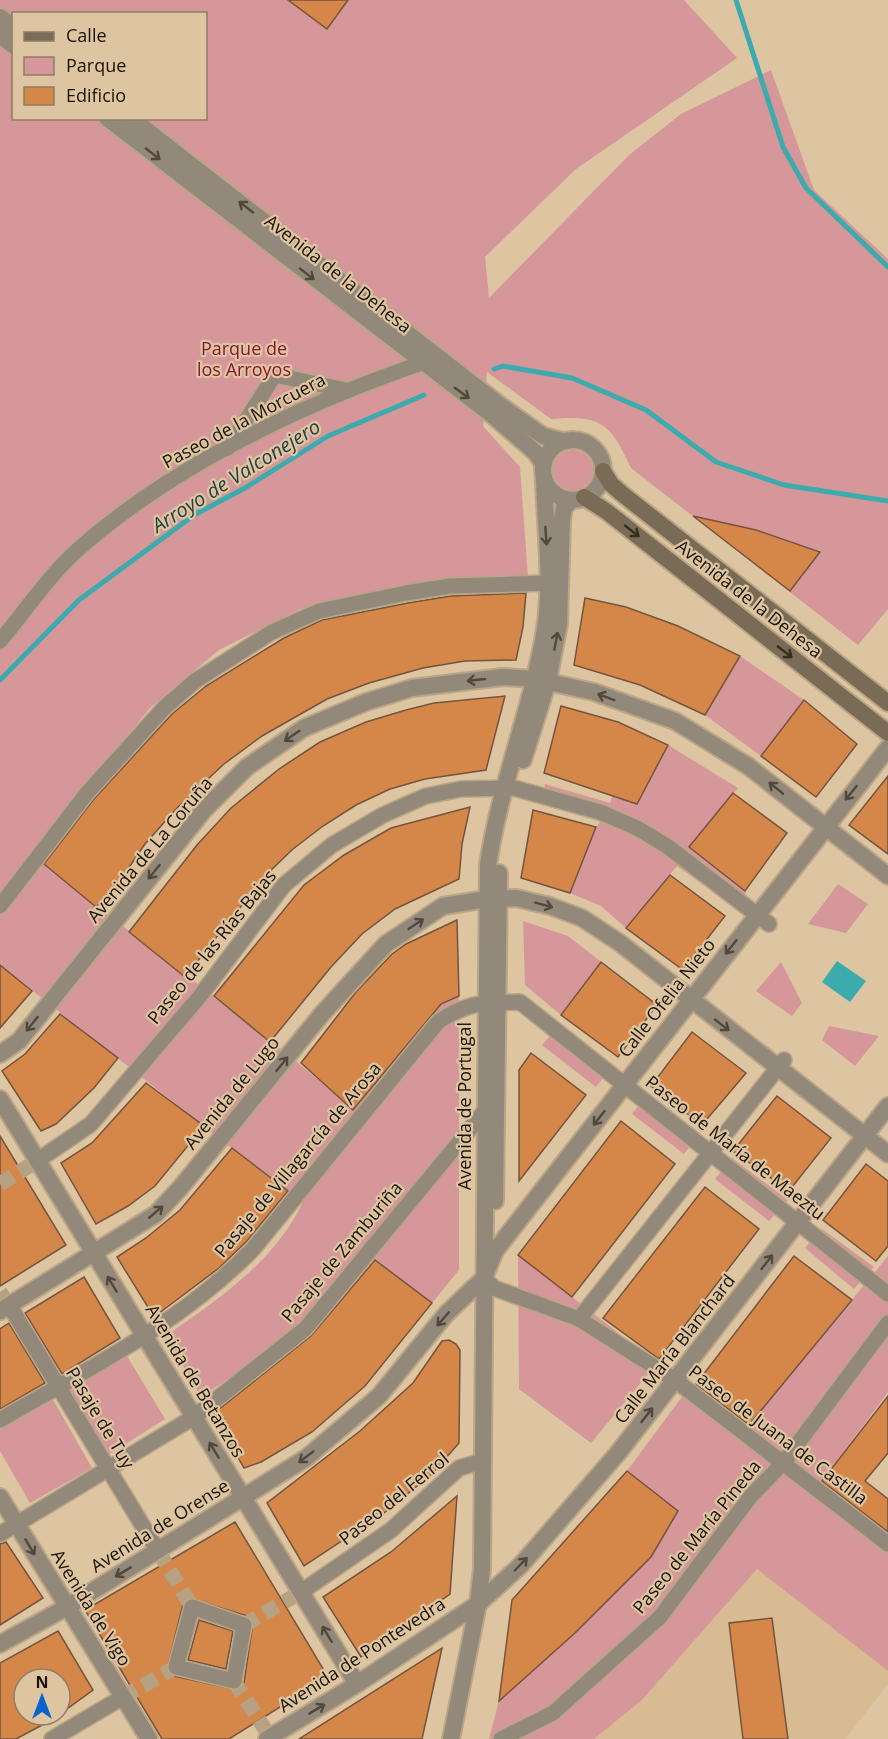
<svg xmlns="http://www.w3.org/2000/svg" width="888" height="1739" viewBox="0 0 888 1739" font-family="'Open Sans',sans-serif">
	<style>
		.built { fill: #d8bb92 }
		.green { fill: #d59799; fill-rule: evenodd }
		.water { fill: #3babad }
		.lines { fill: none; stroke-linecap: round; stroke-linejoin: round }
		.stream { stroke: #3babad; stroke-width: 5 }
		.building { fill: #d5874a; stroke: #74543d; stroke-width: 1.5; fill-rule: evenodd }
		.pedestrian-tunnel { stroke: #b6a183; stroke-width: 15; stroke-dasharray: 15 8; stroke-linecap: butt }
		.pedestrian-casing { stroke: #baa586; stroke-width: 18 }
		.minor-casing { stroke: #baa586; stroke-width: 20 }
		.tertiary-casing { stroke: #baa586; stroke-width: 20 }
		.secondary-casing { stroke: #baa586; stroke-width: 20 }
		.pedestrian { stroke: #93897b; stroke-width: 15 }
		.minor { stroke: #93897b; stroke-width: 16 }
		.tertiary { stroke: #93897b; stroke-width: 16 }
		.secondary { stroke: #796b55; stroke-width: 16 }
		.oneway { stroke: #51483b }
		.oneway2 { stroke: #372d1e }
		.labels { text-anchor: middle; stroke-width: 4.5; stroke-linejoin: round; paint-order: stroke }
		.street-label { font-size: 18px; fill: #1b1206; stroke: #ddc5a2 }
		.park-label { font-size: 18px; fill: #8d152d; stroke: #ddc5a2 }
		.water-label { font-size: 20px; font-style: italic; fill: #263f3f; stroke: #ddc5a2 }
	</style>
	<rect width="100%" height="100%" fill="#ddc5a2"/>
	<polygon class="built" points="757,1569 888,1671 888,1684 845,1739 594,1739 642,1700"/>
	<g class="green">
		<path d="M0,0H684L737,58L576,169L485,257L489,298L629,155L681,114L771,70L814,190L888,259V609L858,645L631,468C611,425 603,414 551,419L487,372L483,426L520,467L528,578L402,588L300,609L219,650L150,708L0,892ZM14,14H206V118H14Z"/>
		<circle cx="573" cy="470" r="20"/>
		<polygon points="740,656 804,700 761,756 705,715"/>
		<polygon points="668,745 738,788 689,847 746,892 736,908 677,866 626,928 601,906 570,893 596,827 602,820 540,802 545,784 610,803 613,794 636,804"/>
		<path d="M42,862C144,946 254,1022 353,1110L441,1004L459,996V1270L432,1303L373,1259L370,1243L322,1303L261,1357L201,1397L166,1336C217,1300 274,1262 302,1204L0,965V916Z"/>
		<polygon points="838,884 868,904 846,933 808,924"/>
		<polygon points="523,921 568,936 601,962 561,1015 525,985"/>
		<polygon points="781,962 802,1003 792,1016 756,991"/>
		<polygon points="560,1024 614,1065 596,1087 542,1045"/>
		<polygon points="829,1026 879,1036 855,1066 822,1040"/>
		<polygon points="648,1093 700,1133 684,1154 632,1114"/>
		<polygon points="732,1158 788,1200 769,1221 715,1179"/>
		<polygon points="822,1229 874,1267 854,1289 805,1248"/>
		<polygon points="518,1255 657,1363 591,1443 519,1389"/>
		<polygon points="888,1256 888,1392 817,1488 888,1544 888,1671 757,1569 642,1700 594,1739 489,1739 499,1701 575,1633 678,1511 627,1471 687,1390 743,1432"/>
		<polygon points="127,1356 165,1419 108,1455 69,1388"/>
		<polygon points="52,1398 92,1468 30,1503 0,1451 0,1430"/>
	</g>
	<polygon class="water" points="837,961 866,981 850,1002 822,982"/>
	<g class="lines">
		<g class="stream">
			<polyline points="736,0 783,147 806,188 888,267"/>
			<polyline points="494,369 503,366 572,378 646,410 716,462 784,485 888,501"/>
			<polyline points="0,680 79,600 194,515 245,488 328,436 424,395"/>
		</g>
	</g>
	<g class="building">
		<polygon points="288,0 348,0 327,29"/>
		<polygon points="693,516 756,530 820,552 790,591"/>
		<polygon points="526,593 523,627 516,660 465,661 423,668 369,683 327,699 262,736 224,764 177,808 145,844 119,882 96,907 44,864 94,799 172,714 206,686 284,638 322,620 408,603 451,596"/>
		<polygon points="585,598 626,607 678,626 740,656 705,715 640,685 574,665"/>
		<polygon points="505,696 486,770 425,779 390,789 356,805 323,826 293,849 266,875 185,977 129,932 197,845 231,808 279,769 320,742 366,722 406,710 434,703"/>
		<polygon points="804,700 857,744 816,797 761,756"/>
		<polygon points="561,706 618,722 668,745 637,804 544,773"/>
		<polygon points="888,776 888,854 849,825"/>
		<polygon points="733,793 787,833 745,891 689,847"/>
		<polygon points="470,807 462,844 459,879 395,909 362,934 331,967 270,1042 214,996 304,885 344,855 391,828"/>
		<polygon points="533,810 596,827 570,893 521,878"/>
		<polygon points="670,875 725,916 683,970 626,928"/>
		<polygon points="457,920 459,996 441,1004 353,1110 301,1063 356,992 392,954 406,944"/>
		<polygon points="601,962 657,1005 618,1057 561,1015"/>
		<polygon points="0,965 32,991 0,1028"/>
		<polygon points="60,1014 118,1058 94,1088 56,1124 41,1131 2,1071 25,1054"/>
		<polygon points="692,1032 746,1073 702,1125 651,1086"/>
		<polygon points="531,1053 586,1095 519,1181 519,1070"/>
		<polygon points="146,1083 204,1126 155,1186 128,1206 96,1224 61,1163 92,1143"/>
		<polygon points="777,1096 831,1138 789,1191 733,1151"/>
		<polygon points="621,1121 675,1164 572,1297 518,1255"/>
		<polygon points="0,1136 66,1245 0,1286"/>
		<polygon points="232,1148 288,1191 246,1242 219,1268 154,1317 117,1257 146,1238 180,1210"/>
		<polygon points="866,1164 888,1181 888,1246 876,1261 823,1220"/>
		<polygon points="705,1187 759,1229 659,1359 603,1318"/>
		<polygon points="794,1256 852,1300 749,1425 696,1384"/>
		<polygon points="375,1260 432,1303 365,1386 312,1432 261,1462 244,1468 213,1414 311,1336"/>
		<polygon points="84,1277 120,1338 62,1374 25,1313"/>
		<polygon points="9,1323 45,1383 0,1409 0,1329"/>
		<polygon points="449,1340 456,1344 460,1350 459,1443 432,1474 384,1513 304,1566 267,1503 360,1431 413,1383 442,1341"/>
		<polygon points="888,1396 888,1453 865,1481 888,1499 888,1532 822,1481"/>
		<polygon points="627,1471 678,1511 651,1557 575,1633 499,1701 512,1600"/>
		<polygon points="457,1496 450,1594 361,1657 323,1597 391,1552"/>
		<path d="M235,1522L328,1677L229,1739H162L85,1610ZM189,1598L247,1616L253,1622L244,1683L237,1690L174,1676L167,1670L183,1604Z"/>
		<polygon points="6,1542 43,1598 0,1625 0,1544"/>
		<polygon points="772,1618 788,1739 743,1739 729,1623"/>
		<polygon points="199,1620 233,1631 226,1669 188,1660"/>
		<polygon points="58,1631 93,1690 60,1714 60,1679 24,1679 24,1715 61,1715 16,1739 0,1739 0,1663"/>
		<polygon points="442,1648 422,1739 299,1739"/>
	</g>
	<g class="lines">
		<g class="pedestrian-tunnel">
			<polyline points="0,1184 37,1161"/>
			<polyline points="0,1292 9,1305"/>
			<polyline points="158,1551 192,1607"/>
			<polyline points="244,1625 301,1592"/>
			<polyline points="234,1681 270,1737"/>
			<polyline points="123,1697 176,1667"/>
		</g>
		<g class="pedestrian-casing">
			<g id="pedestrian">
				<polyline points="228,448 275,375 346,390"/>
				<path d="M0,641C24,613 46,579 73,554C169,467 300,405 422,363"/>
				<polyline points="0,906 87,793 165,707 195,681 272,632 319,611 406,593 450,586 548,583"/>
				<polyline points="37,1161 91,1124 200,996 284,885 332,845 383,815 426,796 461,789 514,788 600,812 637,828 667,846 769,924"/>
				<polyline points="484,1278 494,1288 579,1319 675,1380 888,1544"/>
				<polyline points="9,1305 158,1551"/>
				<polyline points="579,1319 784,1060"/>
				<path d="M0,1420C88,1369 181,1323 253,1249L438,1022C469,1001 484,1003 520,1002L888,1294"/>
				<polyline points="0,1534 194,1417 305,1329 484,1112"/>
				<polyline points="301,1592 391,1530 459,1468 483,1461"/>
				<polygon points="192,1607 244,1625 234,1681 176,1667"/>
				<polyline points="52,1739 123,1697"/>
				<polyline points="501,1739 553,1713 660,1617 751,1496 784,1462 888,1323"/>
			</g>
		</g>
		<g class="minor-casing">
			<g id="minor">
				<polyline points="523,760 548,681 559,624 562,519 564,508 571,500"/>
				<polyline points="0,1054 19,1041 204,810 247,767 304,728 366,702 412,688 503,677 535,679 594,692 675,721 748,766 888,876"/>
				<polyline points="0,1099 357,1684"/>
				<polyline points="495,1201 499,873"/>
				<polyline points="0,1311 156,1214 181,1187 322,1014 386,944 443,906 487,899 516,898 550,906 582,918 620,943 888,1154"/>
				<polyline points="0,1497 149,1739"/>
				<polyline points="0,1644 67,1607 306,1458 379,1396 446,1314 484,1278 495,1251 888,748"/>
				<polyline points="267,1739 357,1684 478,1604 521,1565 618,1453 888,1106"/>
				<path d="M451,1739L478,1604L482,1569L488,865C500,784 532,709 545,629C553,579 545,527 544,477"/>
			</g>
		</g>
		<g class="tertiary-casing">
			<g id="tertiary">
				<polyline points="0,17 14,27"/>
				<polyline points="0,35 14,46"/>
				<polyline points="107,118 492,415 535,452 543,463"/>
				<polyline points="131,118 501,406 543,436 562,441"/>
				<circle cx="573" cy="470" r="30"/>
			</g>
		</g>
		<g class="secondary-casing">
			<g id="secondary">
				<polyline points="603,471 611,484 621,493 888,703"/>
				<polyline points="584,497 606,511 888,733"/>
			</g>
		</g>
		<use href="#pedestrian" class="pedestrian"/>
		<use href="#minor" class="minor"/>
		<use href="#tertiary" class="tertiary"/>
		<use href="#secondary" class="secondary"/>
	</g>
	<defs><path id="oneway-shaft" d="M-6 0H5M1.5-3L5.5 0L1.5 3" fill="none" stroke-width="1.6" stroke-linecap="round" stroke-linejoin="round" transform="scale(1.5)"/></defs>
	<g class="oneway">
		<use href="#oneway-shaft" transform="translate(153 154) rotate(38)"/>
		<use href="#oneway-shaft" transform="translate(246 207) rotate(-142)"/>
		<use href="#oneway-shaft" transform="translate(307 274) rotate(38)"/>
		<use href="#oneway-shaft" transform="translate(462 393) rotate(36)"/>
		<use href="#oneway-shaft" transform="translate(546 536) rotate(86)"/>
		<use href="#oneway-shaft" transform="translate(556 641) rotate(-79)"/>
		<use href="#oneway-shaft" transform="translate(476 680) rotate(174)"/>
		<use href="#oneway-shaft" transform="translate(606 697) rotate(-160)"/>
		<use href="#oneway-shaft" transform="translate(292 736) rotate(145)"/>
		<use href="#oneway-shaft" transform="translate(776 788) rotate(-141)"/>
		<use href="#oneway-shaft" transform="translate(851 793) rotate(129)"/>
		<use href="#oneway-shaft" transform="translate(154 872) rotate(129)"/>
		<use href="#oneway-shaft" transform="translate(544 905) rotate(15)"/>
		<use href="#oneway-shaft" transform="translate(416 924) rotate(-34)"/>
		<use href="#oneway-shaft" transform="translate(731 947) rotate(128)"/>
		<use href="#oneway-shaft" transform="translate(32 1024) rotate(129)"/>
		<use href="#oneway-shaft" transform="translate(722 1025) rotate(38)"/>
		<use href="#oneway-shaft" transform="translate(282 1064) rotate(-51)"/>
		<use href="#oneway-shaft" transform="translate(599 1118) rotate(128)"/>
		<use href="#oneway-shaft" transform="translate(156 1212) rotate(-40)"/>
		<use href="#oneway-shaft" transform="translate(767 1262) rotate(-52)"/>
		<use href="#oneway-shaft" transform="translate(112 1284) rotate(-121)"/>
		<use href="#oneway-shaft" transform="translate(443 1319) rotate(131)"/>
		<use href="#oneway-shaft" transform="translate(647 1415) rotate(-52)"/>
		<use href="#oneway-shaft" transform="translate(214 1450) rotate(-121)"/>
		<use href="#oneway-shaft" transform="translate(306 1457) rotate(143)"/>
		<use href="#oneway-shaft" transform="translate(30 1547) rotate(59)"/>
		<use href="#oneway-shaft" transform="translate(521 1564) rotate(-46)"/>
		<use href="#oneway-shaft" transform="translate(123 1572) rotate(149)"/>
		<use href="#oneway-shaft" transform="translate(327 1634) rotate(-121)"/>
		<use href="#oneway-shaft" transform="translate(317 1709) rotate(-31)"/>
	</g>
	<g class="oneway2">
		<use href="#oneway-shaft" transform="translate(632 531) rotate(38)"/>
		<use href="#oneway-shaft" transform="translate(785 652) rotate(38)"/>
	</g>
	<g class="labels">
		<g class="street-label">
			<text transform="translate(338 274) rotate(38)" y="6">Avenida de la Dehesa</text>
			<text transform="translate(244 421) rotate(-28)" y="6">Paseo de la Morcuera</text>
			<text transform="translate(749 599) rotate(38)" y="6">Avenida de la Dehesa</text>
			<text transform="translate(150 850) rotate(-50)" y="6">Avenida de La Coruña</text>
			<text transform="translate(212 947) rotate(-51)" y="6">Paseo de las Rías Bajas</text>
			<text transform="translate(667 998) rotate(-52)" y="6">Calle Ofelia Nieto</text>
			<text transform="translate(232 1093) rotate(-51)" y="6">Avenida de Lugo</text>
			<text transform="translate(465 1106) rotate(-90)" y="6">Avenida de Portugal</text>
			<text transform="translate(735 1148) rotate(38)" y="6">Paseo de María de Maeztu</text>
			<text transform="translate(298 1160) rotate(-50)" y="6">Pasaje de Villagarcía de Arosa</text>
			<text transform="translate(342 1252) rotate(-50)" y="6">Pasaje de Zamburiña</text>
			<text transform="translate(675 1349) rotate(-52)" y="6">Calle María Blanchard</text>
			<text transform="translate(195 1381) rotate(59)" y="6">Avenida de Betanzos</text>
			<text transform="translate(100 1418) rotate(59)" y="6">Pasaje de Tuy</text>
			<text transform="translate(778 1435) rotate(37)" y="6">Paseo de Juana de Castilla</text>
			<text transform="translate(394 1499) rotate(-39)" y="6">Paseo del Ferrol</text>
			<text transform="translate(160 1526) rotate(-32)" y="6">Avenida de Orense</text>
			<text transform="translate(697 1537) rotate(-51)" y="6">Paseo de María Pineda</text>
			<text transform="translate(91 1608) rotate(58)" y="6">Avenida de Vigo</text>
			<text transform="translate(362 1655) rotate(-33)" y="6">Avenida de Pontevedra</text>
		</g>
		<g class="park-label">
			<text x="244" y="355">Parque de<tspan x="244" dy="21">los Arroyos</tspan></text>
		</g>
		<g class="water-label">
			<text transform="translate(236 476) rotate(-32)" y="7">Arroyo de Valconejero</text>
		</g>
	</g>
	<rect x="12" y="12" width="195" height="108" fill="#ddc5a2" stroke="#8f7d64" stroke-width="1.5"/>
	<rect x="24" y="32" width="30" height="9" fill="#796b55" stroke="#8f7d64" stroke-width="1.5"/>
	<text x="66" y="42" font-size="18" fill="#1b1206">Calle</text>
	<rect x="24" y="57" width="30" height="18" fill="#d59799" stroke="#8f7d64" stroke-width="1.5"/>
	<text x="66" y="72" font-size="18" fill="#1b1206">Parque</text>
	<rect x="24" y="87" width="30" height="18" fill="#d5874a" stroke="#8f7d64" stroke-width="1.5"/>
	<text x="66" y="102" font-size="18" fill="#1b1206">Edificio</text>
	<g transform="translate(42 1697)"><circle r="28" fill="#ddc5a2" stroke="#8f7d64" stroke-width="1.5"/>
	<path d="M0-4.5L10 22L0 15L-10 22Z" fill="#0963cd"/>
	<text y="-9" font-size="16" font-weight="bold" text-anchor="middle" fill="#1b1206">N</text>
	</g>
</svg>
